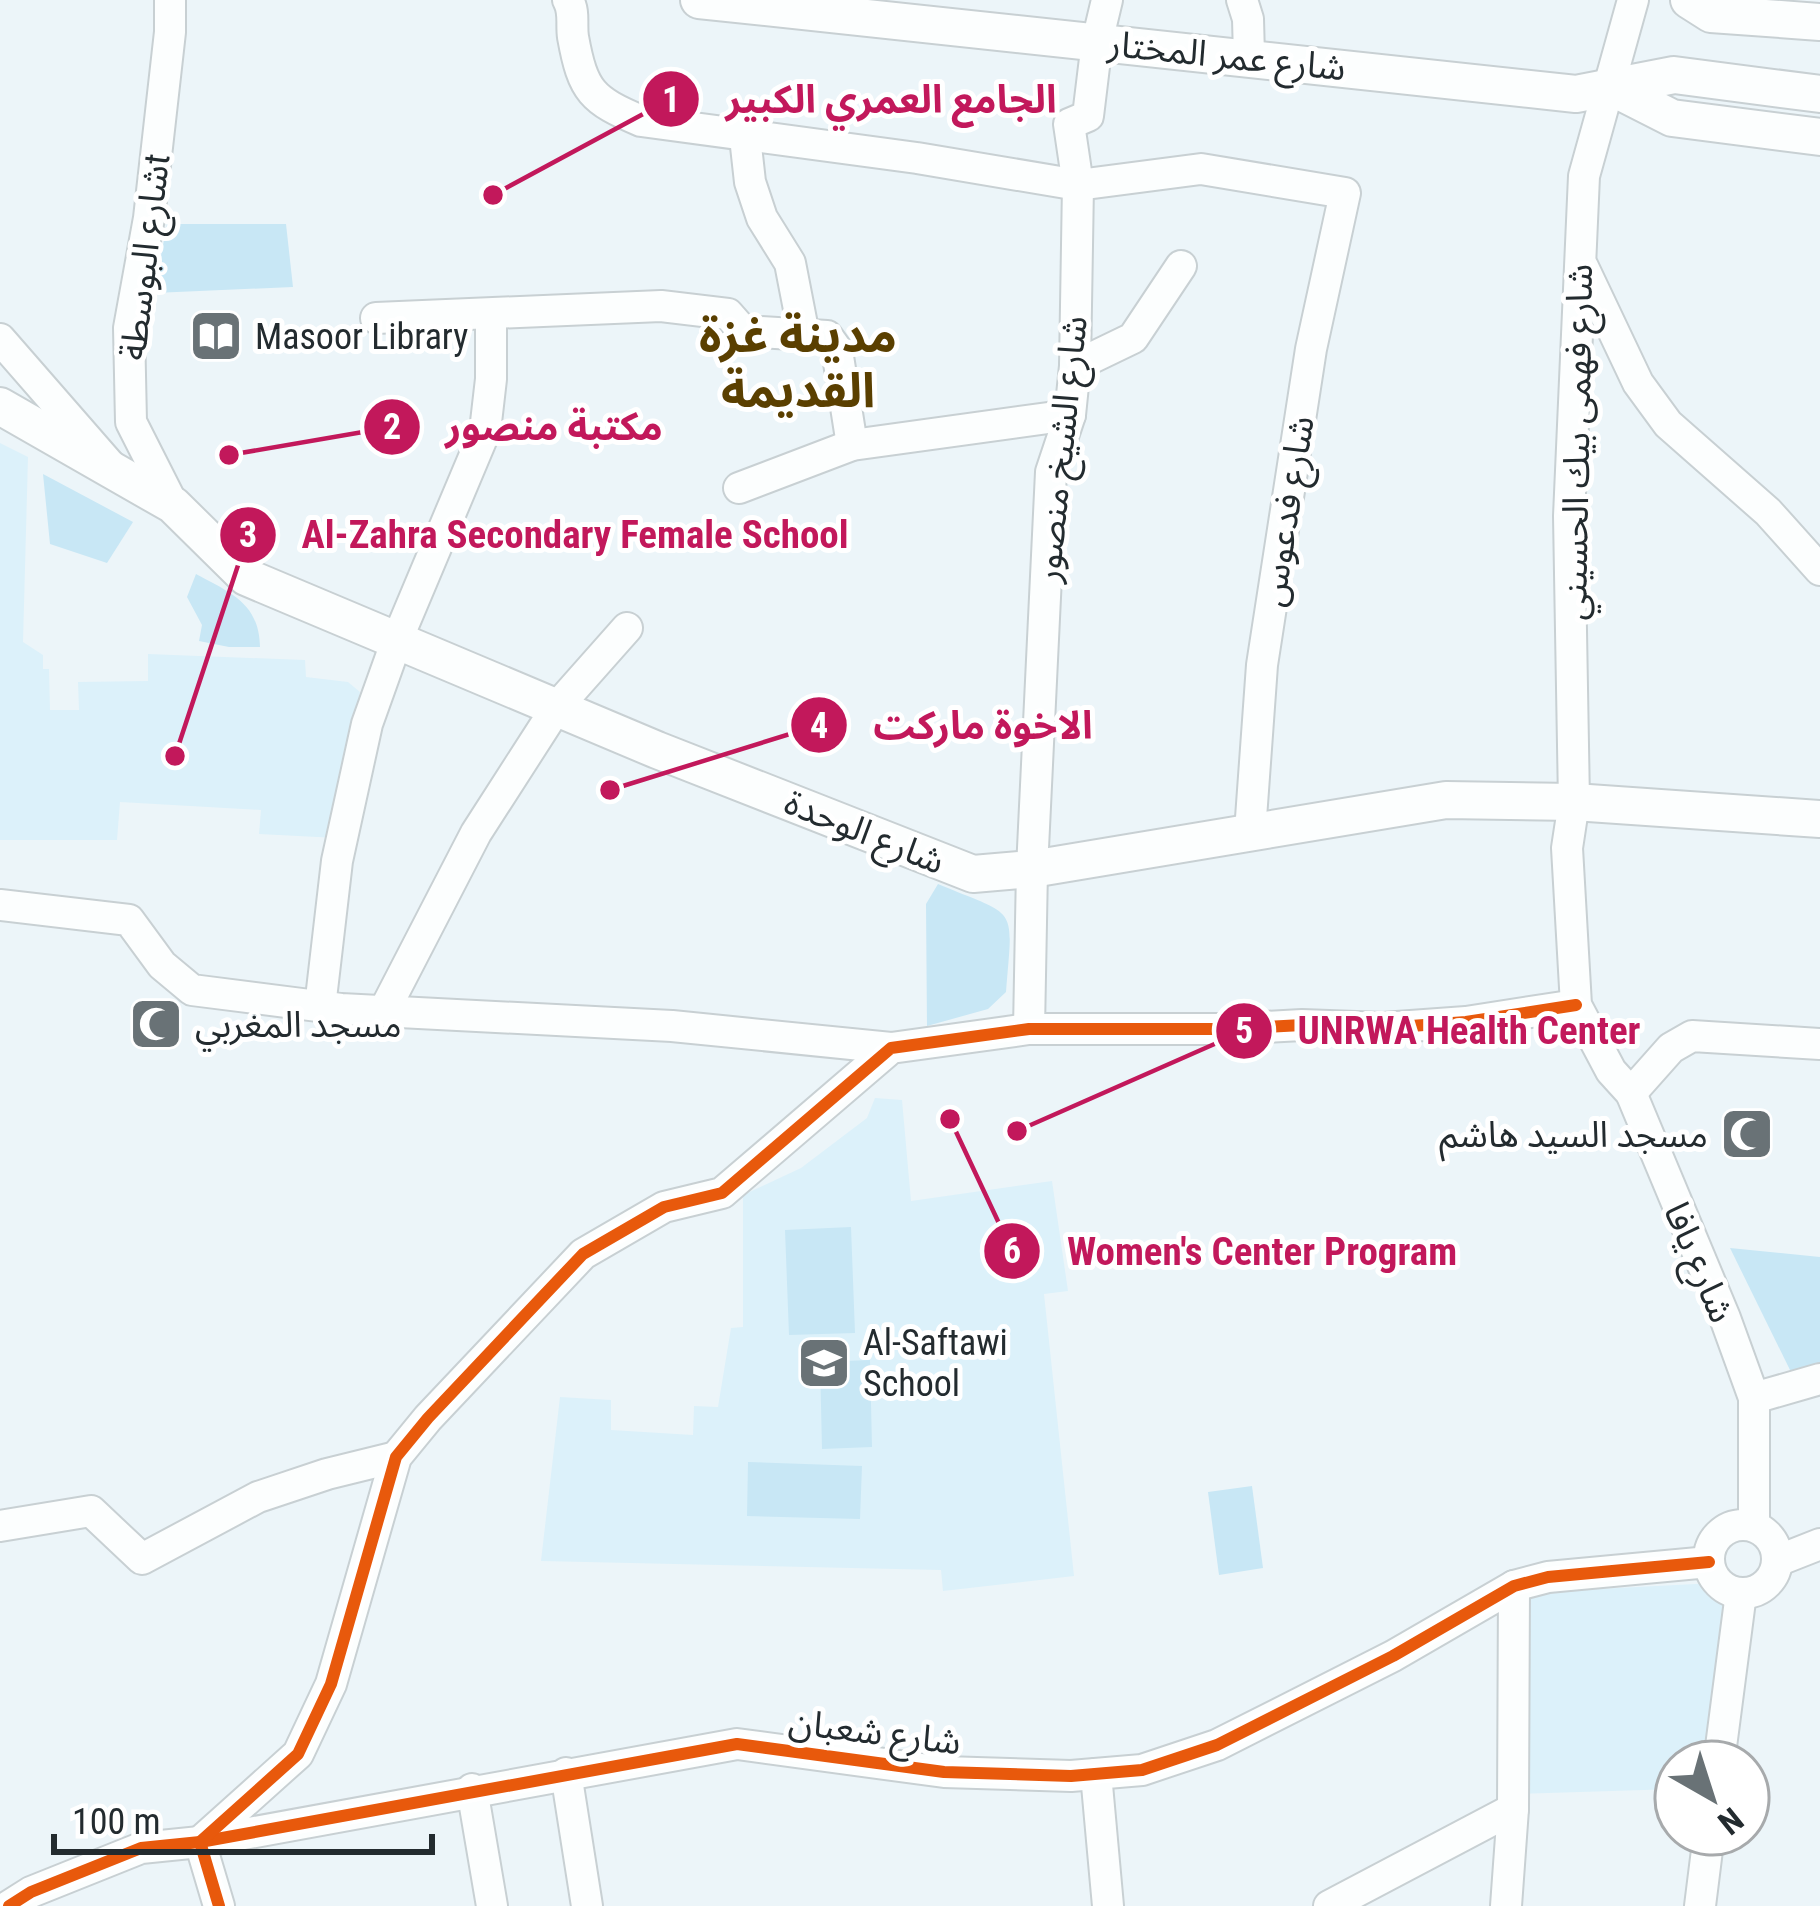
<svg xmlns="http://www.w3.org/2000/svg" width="1820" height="1906" viewBox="0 0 1820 1906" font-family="'Roboto Condensed','Noto Sans Arabic',sans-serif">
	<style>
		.built { fill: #dcf1fa }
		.green { fill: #c8e7f5 }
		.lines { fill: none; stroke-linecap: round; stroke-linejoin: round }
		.minor-casing { stroke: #c8d0d3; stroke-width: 34 }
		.major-casing { stroke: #c8d0d3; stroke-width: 40 }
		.minor { stroke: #fcfefe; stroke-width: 30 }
		.major { stroke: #fcfefe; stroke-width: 36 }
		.cycleway-casing { stroke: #fff; stroke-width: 20 }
		.cycleway { stroke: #e8590c; stroke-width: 12 }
		.labels { text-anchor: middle; stroke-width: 10; stroke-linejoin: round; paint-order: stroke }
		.street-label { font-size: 36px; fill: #232b2f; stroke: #fff }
		.poi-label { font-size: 36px; fill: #232b2f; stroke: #fff; text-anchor: start }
		.district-label { font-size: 48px; font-weight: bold; fill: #5a3f00; stroke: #fff }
		.leader { fill: none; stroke: #c2185b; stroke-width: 4.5 }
		.callout-dot { fill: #c2185b; stroke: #fff; stroke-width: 4.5 }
		.mark-label { font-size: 36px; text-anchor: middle; font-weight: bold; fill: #fff }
		.callout-label { font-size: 39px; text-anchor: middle; font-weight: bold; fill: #c2185b; stroke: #fff; stroke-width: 10; stroke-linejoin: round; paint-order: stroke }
	</style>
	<rect width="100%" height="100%" fill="#ecf5f9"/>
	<g class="built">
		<polygon points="0,443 28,457 23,642 43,655 43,669 49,669 50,710 79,710 78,682 148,681 148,654 305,660 306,677 348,682 360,692 337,838 259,834 261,810 120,802 117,840 0,840"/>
		<polygon points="875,1098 902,1100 911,1201 1052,1181 1068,1291 1044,1294 1074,1576 943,1591 941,1570 541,1561 560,1397 611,1400 611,1430 693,1435 694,1406 718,1407 731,1328 743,1327 743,1195 801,1168 867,1118"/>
		<polygon points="1735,1582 1703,1762 1676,1762 1676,1789 1519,1794 1521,1593"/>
	</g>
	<g class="green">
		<polygon points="167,224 286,224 293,287 154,293"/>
		<polygon points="43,474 133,522 107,563 50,544"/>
		<path d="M196,574C231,593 259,603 260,647H229L199,641L202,625L187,597Z"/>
		<path d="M938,884C1019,918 1013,903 1006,992L988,1009L927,1026L926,904Z"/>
		<polygon points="851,1227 855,1333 789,1335 785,1230"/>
		<polygon points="1730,1248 1820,1257 1820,1365 1791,1372"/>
		<polygon points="870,1360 872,1447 822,1449 820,1362"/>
		<polygon points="748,1462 862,1466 860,1519 747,1516"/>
		<polygon points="1252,1486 1263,1568 1219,1575 1208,1492"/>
	</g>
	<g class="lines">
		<g class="minor-casing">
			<g id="minor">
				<polyline points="170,0 170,32 149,218 129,328 131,422 173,505"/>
				<path d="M568,0C575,12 571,24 573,37C583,92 592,100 641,121L917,158L1078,185L1201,169L1345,193L1311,349L1262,665L1250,832"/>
				<polyline points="1242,0 1248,19 1249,56"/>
				<polyline points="1633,0 1584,176 1569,516 1574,802 1567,848 1576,1005 1611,1071 1631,1093 1725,1318 1754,1398 1754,1526"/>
				<polyline points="745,137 750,182 762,218 790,263 804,335"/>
				<polyline points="1583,267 1638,383 1668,424 1768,512 1820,570"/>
				<polyline points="376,318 661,306 728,314 743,331 827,336 837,350 852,445"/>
				<polyline points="0,339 109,464"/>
				<polyline points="1075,366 1133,338 1181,266"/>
				<polyline points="739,488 852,445 1070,415"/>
				<polyline points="0,905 129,920 162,965 192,990 341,1009 672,1026 891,1048"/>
				<polyline points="320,1007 337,861 367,724 397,640 485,431 491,379 491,315"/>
				<polyline points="384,1011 476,833 557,707 627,628"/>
				<polyline points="1029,1029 1032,869 1051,472 1070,415 1075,366 1078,185 1069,124 1088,116 1097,42 1107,0"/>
				<polyline points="1631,1093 1671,1048 1692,1036 1820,1044"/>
				<polyline points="1754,1398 1820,1379"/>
				<circle cx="1743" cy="1559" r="34"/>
				<polyline points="0,1526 91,1511 142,1559 258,1497 327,1474 396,1457"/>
				<polyline points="1777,1561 1820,1544"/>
				<polyline points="1719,1762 1741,1593"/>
				<polyline points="566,1773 587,1906"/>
				<polyline points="1096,1774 1108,1906"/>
				<polyline points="472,1789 492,1906"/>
				<polyline points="9,1906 31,1892 141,1848 200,1842 737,1744 944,1772 1071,1776 1142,1770 1217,1745 1393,1656 1514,1586 1548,1577 1709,1562"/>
				<polyline points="219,1906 200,1842 298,1754 331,1684 396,1457 428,1418 583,1254 664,1207 722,1193 891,1048 1029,1029 1227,1029 1302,1025 1383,1028 1466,1022 1576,1005"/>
				<polyline points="1329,1906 1513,1809"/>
				<polyline points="1506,1906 1513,1809 1514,1586"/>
				<polyline points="1700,1906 1709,1834"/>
			</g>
		</g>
		<g class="major-casing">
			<g id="major">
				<polyline points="699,0 1576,94 1674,75 1820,94"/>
				<polyline points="1689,0 1711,14 1820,22"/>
				<polyline points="1611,87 1672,118 1820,137"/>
				<polyline points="0,406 173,505 246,577 657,750 973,874 1032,869 1446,800 1574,802 1820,819"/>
			</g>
		</g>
		<use href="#minor" class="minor"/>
		<use href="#major" class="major"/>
		<g class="cycleway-casing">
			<g id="cycleway">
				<polyline points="9,1906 31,1892 141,1848 200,1842 737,1744 944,1772 1071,1776 1142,1770 1217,1745 1393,1656 1514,1586 1548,1577 1709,1562"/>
				<polyline points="219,1906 200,1842 298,1754 331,1684 396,1457 428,1418 583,1254 664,1207 722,1193 891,1048 1029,1029 1227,1029 1302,1025 1383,1028 1466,1022 1576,1005"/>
			</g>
		</g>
		<use href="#cycleway" class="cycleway"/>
	</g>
	<defs>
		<g id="library-square" transform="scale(2.7)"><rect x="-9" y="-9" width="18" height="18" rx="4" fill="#697276" stroke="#fff"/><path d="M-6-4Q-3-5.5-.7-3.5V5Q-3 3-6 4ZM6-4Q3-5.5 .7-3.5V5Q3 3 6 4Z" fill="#fff"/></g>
		<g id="mosque-square" transform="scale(2.7)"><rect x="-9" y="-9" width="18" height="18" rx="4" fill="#697276" stroke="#fff"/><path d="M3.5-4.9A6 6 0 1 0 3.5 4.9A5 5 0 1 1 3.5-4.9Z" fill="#fff"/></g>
		<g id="school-square" transform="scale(2.7)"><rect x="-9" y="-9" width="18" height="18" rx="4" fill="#697276" stroke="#fff"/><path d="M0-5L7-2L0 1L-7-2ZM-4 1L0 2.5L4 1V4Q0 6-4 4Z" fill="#fff"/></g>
	</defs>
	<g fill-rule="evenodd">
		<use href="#library-square" x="216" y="336"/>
		<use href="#mosque-square" x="156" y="1024"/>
		<use href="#mosque-square" x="1747" y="1134"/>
		<use href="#school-square" x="824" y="1363"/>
	</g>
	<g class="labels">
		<g class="street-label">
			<text transform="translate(1227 55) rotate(6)" y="13">شارع عمر المختار</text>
			<text transform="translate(144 257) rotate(-83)" y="13">شارع البوسطةt</text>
			<text transform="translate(1576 442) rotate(-89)" y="13">شارع فهمى بيك الحسيني</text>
			<text transform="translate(1060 449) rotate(-84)" y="13">شارع الشيخ منصور</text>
			<text transform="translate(1286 511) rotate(-81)" y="13">شارع فدعوس</text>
			<text transform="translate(865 831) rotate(22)" y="13">شارع الوحدة</text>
			<text transform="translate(1700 1262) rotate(67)" y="13">شارع يافا</text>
			<text transform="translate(875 1731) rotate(7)" y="13">شارع شعبان</text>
		</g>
		<g class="poi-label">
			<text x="255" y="349">Masoor Library</text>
			<text x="195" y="1037">مسجد المغربي</text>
			<text x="1708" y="1147" text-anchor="end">مسجد السيد هاشم</text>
			<text x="863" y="1355">Al-Saftawi<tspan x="863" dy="41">School</tspan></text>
		</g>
		<g class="district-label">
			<text x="798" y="352">مدينة غزة<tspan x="798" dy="55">القديمة</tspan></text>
		</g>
	</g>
	<path class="leader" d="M493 195L671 99M229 455L392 427M175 756L248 535M610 790L819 725M1017 1131L1244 1031M950 1119L1012 1251"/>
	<g class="callout-dot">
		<circle cx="493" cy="195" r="12"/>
		<circle cx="229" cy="455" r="12"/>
		<circle cx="175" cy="756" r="12"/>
		<circle cx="610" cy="790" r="12"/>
		<circle cx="1017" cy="1131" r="12"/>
		<circle cx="950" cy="1119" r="12"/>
		<circle cx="671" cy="99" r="30"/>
		<circle cx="392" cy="427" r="30"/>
		<circle cx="248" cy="535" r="30"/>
		<circle cx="819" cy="725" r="30"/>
		<circle cx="1244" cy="1031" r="30"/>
		<circle cx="1012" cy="1251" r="30"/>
	</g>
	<g class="mark-label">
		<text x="671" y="112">1</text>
		<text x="392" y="439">2</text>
		<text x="248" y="547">3</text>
		<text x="819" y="738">4</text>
		<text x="1244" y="1043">5</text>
		<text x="1012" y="1263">6</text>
	</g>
	<g class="callout-label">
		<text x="891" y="113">الجامع العمري الكبير</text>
		<text x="554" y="440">مكتبة منصور</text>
		<text x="575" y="548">Al-Zahra Secondary Female School</text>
		<text x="983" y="739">الاخوة ماركت</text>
		<text x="1469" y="1044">UNRWA Health Center</text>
		<text x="1262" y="1265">Women's Center Program</text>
	</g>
	<g transform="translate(1712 1798) rotate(141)"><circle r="57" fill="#ffffff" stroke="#a7aaac" stroke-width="3"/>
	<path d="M0-9L21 45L0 30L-21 45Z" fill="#697276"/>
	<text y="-18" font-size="33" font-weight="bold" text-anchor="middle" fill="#232b2f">N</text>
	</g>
	<path d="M54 1834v18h378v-18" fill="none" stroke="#232b2f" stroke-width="6"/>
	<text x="72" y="1834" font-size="36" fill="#232b2f" stroke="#ffffff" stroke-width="9" paint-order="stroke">100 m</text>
</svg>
